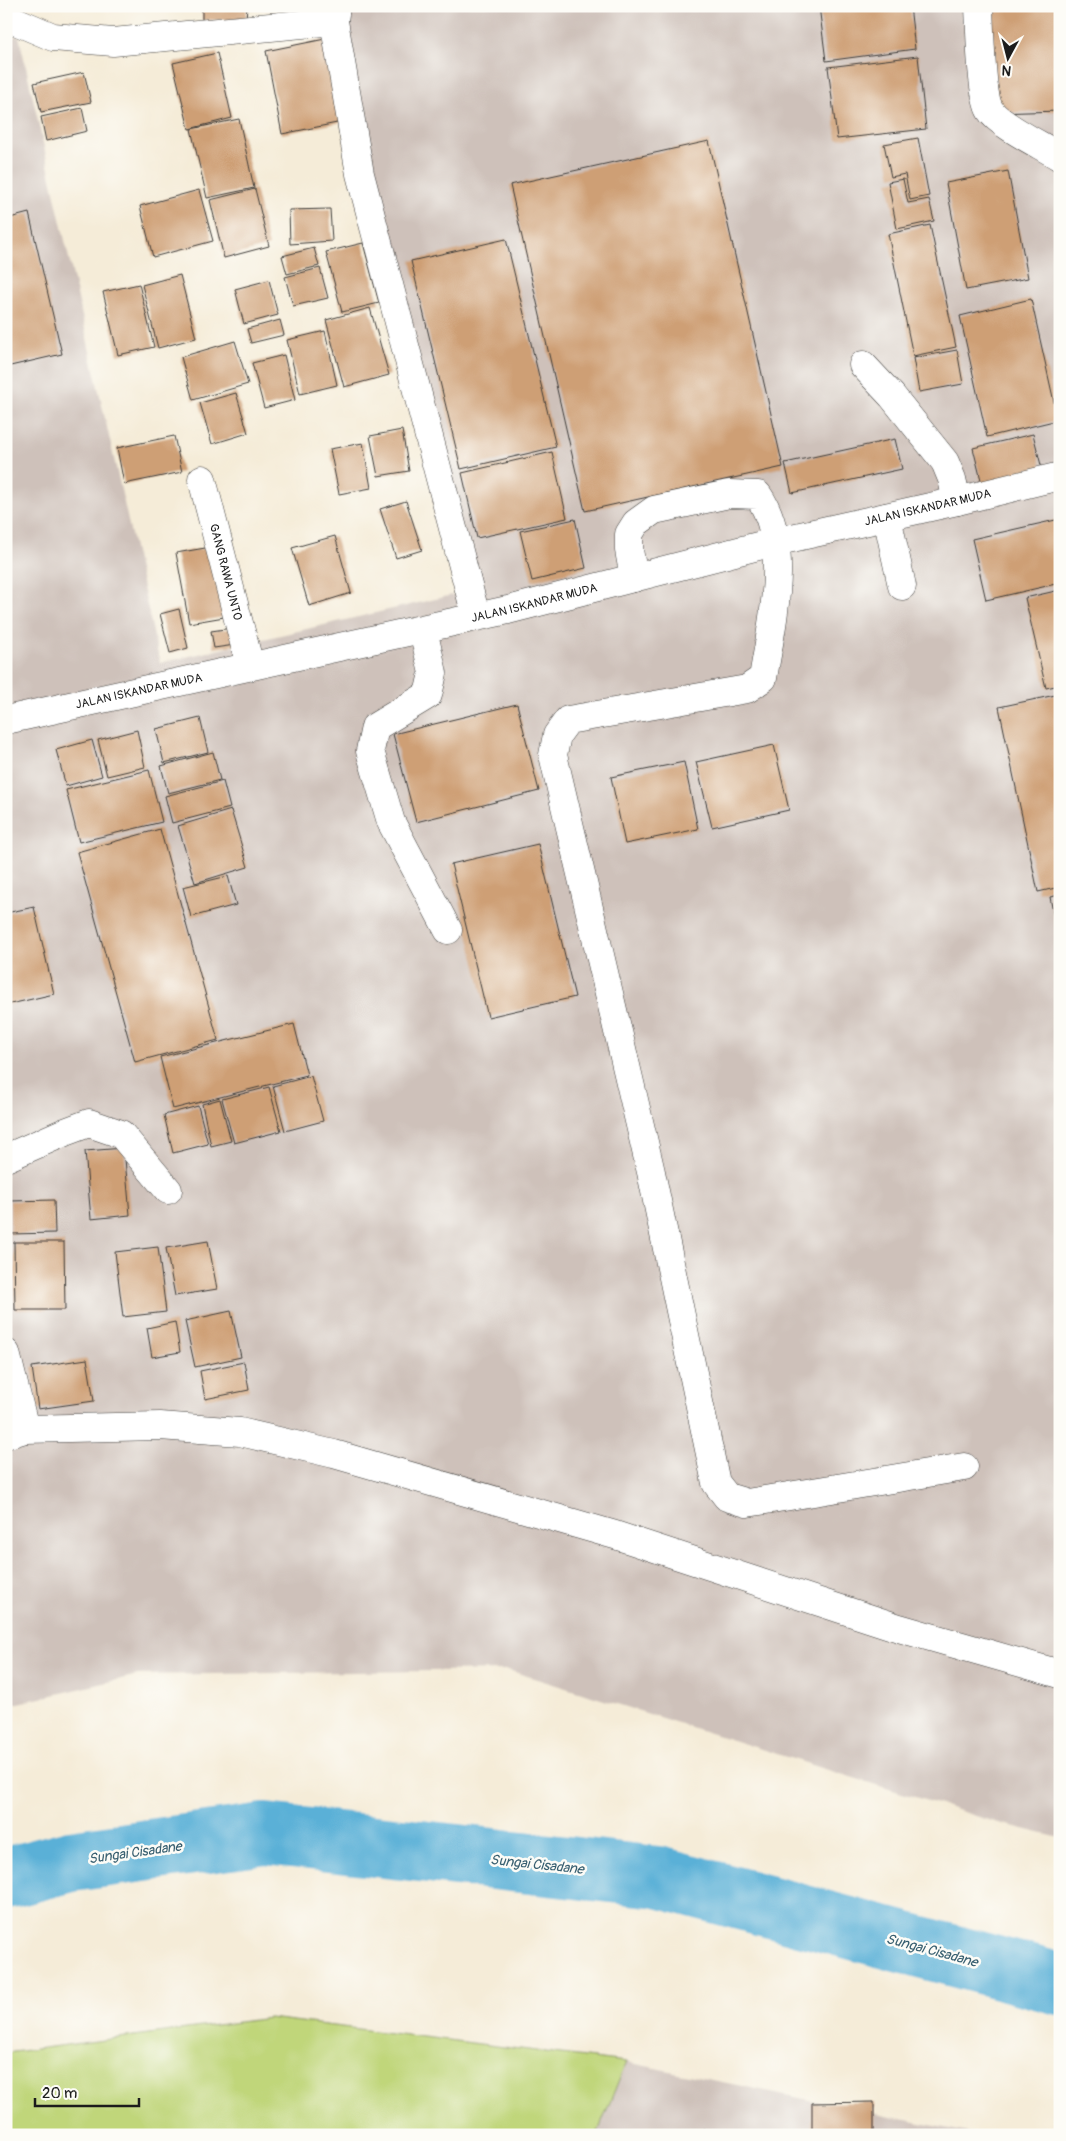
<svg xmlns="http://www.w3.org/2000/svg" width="1066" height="2141" viewBox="0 0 1066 2141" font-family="Pangolin,sans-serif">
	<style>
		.industrial { fill: #cec1ba }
		.green { fill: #c0d67a; stroke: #6e794b }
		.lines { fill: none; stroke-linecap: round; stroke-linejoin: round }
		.river { stroke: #5ab0d7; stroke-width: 62 }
		.building { fill: #ce9f74 }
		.minor-casing { stroke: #3d3b38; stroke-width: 29 }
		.minor { stroke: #fff; stroke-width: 28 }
		.labels { text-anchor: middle; stroke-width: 5; stroke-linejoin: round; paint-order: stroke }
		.street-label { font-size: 12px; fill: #1c1c1c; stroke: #fdfcf7 }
		.water-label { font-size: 14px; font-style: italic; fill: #385f70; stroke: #fdfcf7 }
	</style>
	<rect width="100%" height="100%" fill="#fdfcf7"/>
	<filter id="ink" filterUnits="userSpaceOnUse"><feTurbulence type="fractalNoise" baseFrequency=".02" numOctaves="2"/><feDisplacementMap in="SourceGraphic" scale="10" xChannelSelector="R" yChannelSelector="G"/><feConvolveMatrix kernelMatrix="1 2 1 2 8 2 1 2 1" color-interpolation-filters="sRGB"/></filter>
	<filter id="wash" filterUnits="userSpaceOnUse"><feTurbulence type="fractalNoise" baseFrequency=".0096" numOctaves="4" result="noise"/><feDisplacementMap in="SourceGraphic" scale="20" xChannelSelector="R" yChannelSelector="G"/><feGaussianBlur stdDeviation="1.12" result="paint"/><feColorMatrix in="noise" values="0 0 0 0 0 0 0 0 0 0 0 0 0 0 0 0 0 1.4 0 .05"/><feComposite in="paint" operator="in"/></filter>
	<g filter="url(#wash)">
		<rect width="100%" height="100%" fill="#f5ecd8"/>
		<g class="industrial">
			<polygon points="345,6 1060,6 1060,1838 995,1822 508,1670 138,1675 6,1706 6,37 19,36 160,663 457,594 342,23"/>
			<polygon points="626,2062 978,2135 597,2135"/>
		</g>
		<polygon class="green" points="269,2018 626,2062 597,2135 6,2135 6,2053"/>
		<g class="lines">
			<polyline class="river" points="6,1878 71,1861 265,1834 658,1877 1060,1984"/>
		</g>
		<g id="blocks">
			<g class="building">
				<polygon points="202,6 247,6 246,20 202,20"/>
				<polygon points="819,6 910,6 915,49 826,61"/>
				<polygon points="991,6 1060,6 1060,111 995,113"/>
				<polygon points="325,39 342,122 282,134 266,51"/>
				<polygon points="217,53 232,118 189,129 173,63"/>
				<polygon points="918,56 926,129 837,139 828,67"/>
				<polygon points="84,72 91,102 41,112 34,83"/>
				<polygon points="82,108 87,131 46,141 41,117"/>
				<polygon points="239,119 254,188 207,198 191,129"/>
				<polygon points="918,138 929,196 910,200 905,174 891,177 884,144"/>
				<polygon points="709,141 783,467 585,511 510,185"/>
				<polygon points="1008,171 1028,278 966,290 946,183"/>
				<polygon points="903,179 908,203 929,199 934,221 897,229 888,182"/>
				<polygon points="255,189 269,246 224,258 210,200"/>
				<polygon points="199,190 213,241 153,257 140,206"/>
				<polygon points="330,209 332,241 290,244 289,210"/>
				<polygon points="29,213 62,354 6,367 6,219"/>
				<polygon points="930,225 956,347 913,356 888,234"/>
				<polygon points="506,239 556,447 461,469 411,261"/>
				<polygon points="363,243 379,303 342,312 326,252"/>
				<polygon points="314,248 319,266 287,274 282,256"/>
				<polygon points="320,268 328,298 293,306 285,277"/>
				<polygon points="180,275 196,338 158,348 142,285"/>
				<polygon points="269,280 278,315 244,324 235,289"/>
				<polygon points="139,284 154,347 118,355 103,292"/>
				<polygon points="1031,299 1058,420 987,437 960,316"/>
				<polygon points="370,308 389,375 344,387 326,320"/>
				<polygon points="280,320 284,335 251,343 247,329"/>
				<polygon points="325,331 337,385 300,394 287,340"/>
				<polygon points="235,341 248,384 193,400 181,357"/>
				<polygon points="957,350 963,384 919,392 913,358"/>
				<polygon points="284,355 295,400 264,408 252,363"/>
				<polygon points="236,393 248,433 212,444 200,403"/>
				<polygon points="402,430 409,471 378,476 370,436"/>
				<polygon points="1033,434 1042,469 982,484 973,448"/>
				<polygon points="174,436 182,472 124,484 117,448"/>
				<polygon points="895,439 902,469 792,493 785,463"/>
				<polygon points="363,443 371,488 339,494 330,449"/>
				<polygon points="552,452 567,518 477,538 462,473"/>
				<polygon points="406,501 422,550 396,558 380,509"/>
				<polygon points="575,519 586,568 532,581 520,531"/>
				<polygon points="1060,519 1060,583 986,600 972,539"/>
				<polygon points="335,536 351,593 309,606 292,548"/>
				<polygon points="217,546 230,616 189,623 176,553"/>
				<polygon points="1060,590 1060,685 1046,688 1025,598"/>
				<polygon points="179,609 188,648 170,653 160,614"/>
				<polygon points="232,628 235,645 214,648 211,631"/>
				<polygon points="1060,694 1060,887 1038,892 999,707"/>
				<polygon points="517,704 539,791 416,822 393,734"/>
				<polygon points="200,718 208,752 164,763 156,729"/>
				<polygon points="137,730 145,767 107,776 98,740"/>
				<polygon points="92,740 102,776 66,786 56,750"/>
				<polygon points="774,745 789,810 712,827 696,762"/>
				<polygon points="213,752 220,780 168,793 161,766"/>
				<polygon points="684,762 698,829 625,844 611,777"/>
				<polygon points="149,770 162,822 79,842 66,790"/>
				<polygon points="223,781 230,808 172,823 165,796"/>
				<polygon points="231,810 248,867 195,883 178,826"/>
				<polygon points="160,829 218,1040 135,1062 77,852"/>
				<polygon points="538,844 575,997 488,1017 451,864"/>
				<polygon points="228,876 236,905 191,917 183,887"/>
				<polygon points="1060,895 1060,944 1059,944 1050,897"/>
				<polygon points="34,907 54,994 6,1005 6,913"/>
				<polygon points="294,1024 307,1075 173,1109 160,1057"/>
				<polygon points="311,1076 323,1121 285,1131 273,1086"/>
				<polygon points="269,1087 281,1131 234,1143 222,1099"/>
				<polygon points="220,1099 231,1141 211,1146 202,1104"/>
				<polygon points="198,1106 208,1144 173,1153 164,1115"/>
				<polygon points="124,1148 130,1215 91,1219 85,1151"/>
				<polygon points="54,1200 55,1233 10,1234 10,1201"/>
				<polygon points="208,1241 217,1289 175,1296 166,1248"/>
				<polygon points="14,1242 64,1242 65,1310 15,1310"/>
				<polygon points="158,1247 166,1312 123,1317 115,1252"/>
				<polygon points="231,1311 241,1357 195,1367 185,1321"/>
				<polygon points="175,1322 180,1352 152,1357 147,1328"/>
				<polygon points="87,1359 94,1401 38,1409 32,1367"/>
				<polygon points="244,1362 249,1390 205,1399 200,1371"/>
				<polygon points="874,2102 874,2135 812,2135 812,2103"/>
				<polygon points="703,2130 752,2133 752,2135 703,2135"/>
			</g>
		</g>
	</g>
	<g filter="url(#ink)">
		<use href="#blocks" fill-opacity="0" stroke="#3d3b38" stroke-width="1"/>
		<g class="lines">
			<g class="minor-casing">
				<g id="minor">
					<polyline points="336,6 334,21 360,174 476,616"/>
					<path d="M979,6C980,26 981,96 990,110C999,125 1043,146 1060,157"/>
					<polyline points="6,17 53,37 113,42 334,21"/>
					<polyline points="863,365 892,396 945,462 952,479 957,501"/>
					<path id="s1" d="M202,479L250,666"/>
					<polyline points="887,517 902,586"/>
					<path d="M634,578L629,550V534L636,523L654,510L729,494L758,495C792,544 772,623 763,678L747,689L568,720L557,735L553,755L651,1172L716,1483L727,1497L747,1503L964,1467"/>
					<polyline points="423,630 433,673 428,695 375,727 370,751 391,822 448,930"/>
					<path id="s2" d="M6,720L508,610L774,542L957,501L1060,476"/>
					<polyline points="6,1158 65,1132 89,1123 121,1134 168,1190"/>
					<polyline points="6,1353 25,1429"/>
					<polyline points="6,1435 25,1429 160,1426 240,1432 334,1454 615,1535 899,1628 1060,1674"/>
				</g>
			</g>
			<use href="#minor" class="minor"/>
		</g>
	</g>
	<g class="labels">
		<g class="street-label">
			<text dy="4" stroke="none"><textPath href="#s2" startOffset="946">JALAN ISKANDAR MUDA</textPath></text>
			<text dy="4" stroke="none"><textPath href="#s1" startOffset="96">GANG RAWA UNTO</textPath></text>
			<text dy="4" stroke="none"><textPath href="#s2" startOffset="541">JALAN ISKANDAR MUDA</textPath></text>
			<text dy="4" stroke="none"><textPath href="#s2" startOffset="136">JALAN ISKANDAR MUDA</textPath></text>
		</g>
		<g class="water-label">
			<text transform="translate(135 1852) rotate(-8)" y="5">Sungai Cisadane</text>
			<text transform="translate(537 1864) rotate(6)" y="5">Sungai Cisadane</text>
			<text transform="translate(932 1950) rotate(15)" y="5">Sungai Cisadane</text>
		</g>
	</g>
	<rect width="1066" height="2141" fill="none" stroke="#fdfcf7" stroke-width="25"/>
	<g transform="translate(1008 58) rotate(187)" stroke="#fdfcf7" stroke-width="4" paint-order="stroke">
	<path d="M0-4L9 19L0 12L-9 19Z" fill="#1c1c1c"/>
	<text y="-8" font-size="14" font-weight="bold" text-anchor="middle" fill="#1c1c1c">N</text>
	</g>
	<path d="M35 2098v8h104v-8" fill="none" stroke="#1c1c1c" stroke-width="2.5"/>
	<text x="42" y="2098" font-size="15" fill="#1c1c1c" stroke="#fdfcf7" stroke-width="4" paint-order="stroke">20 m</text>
</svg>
